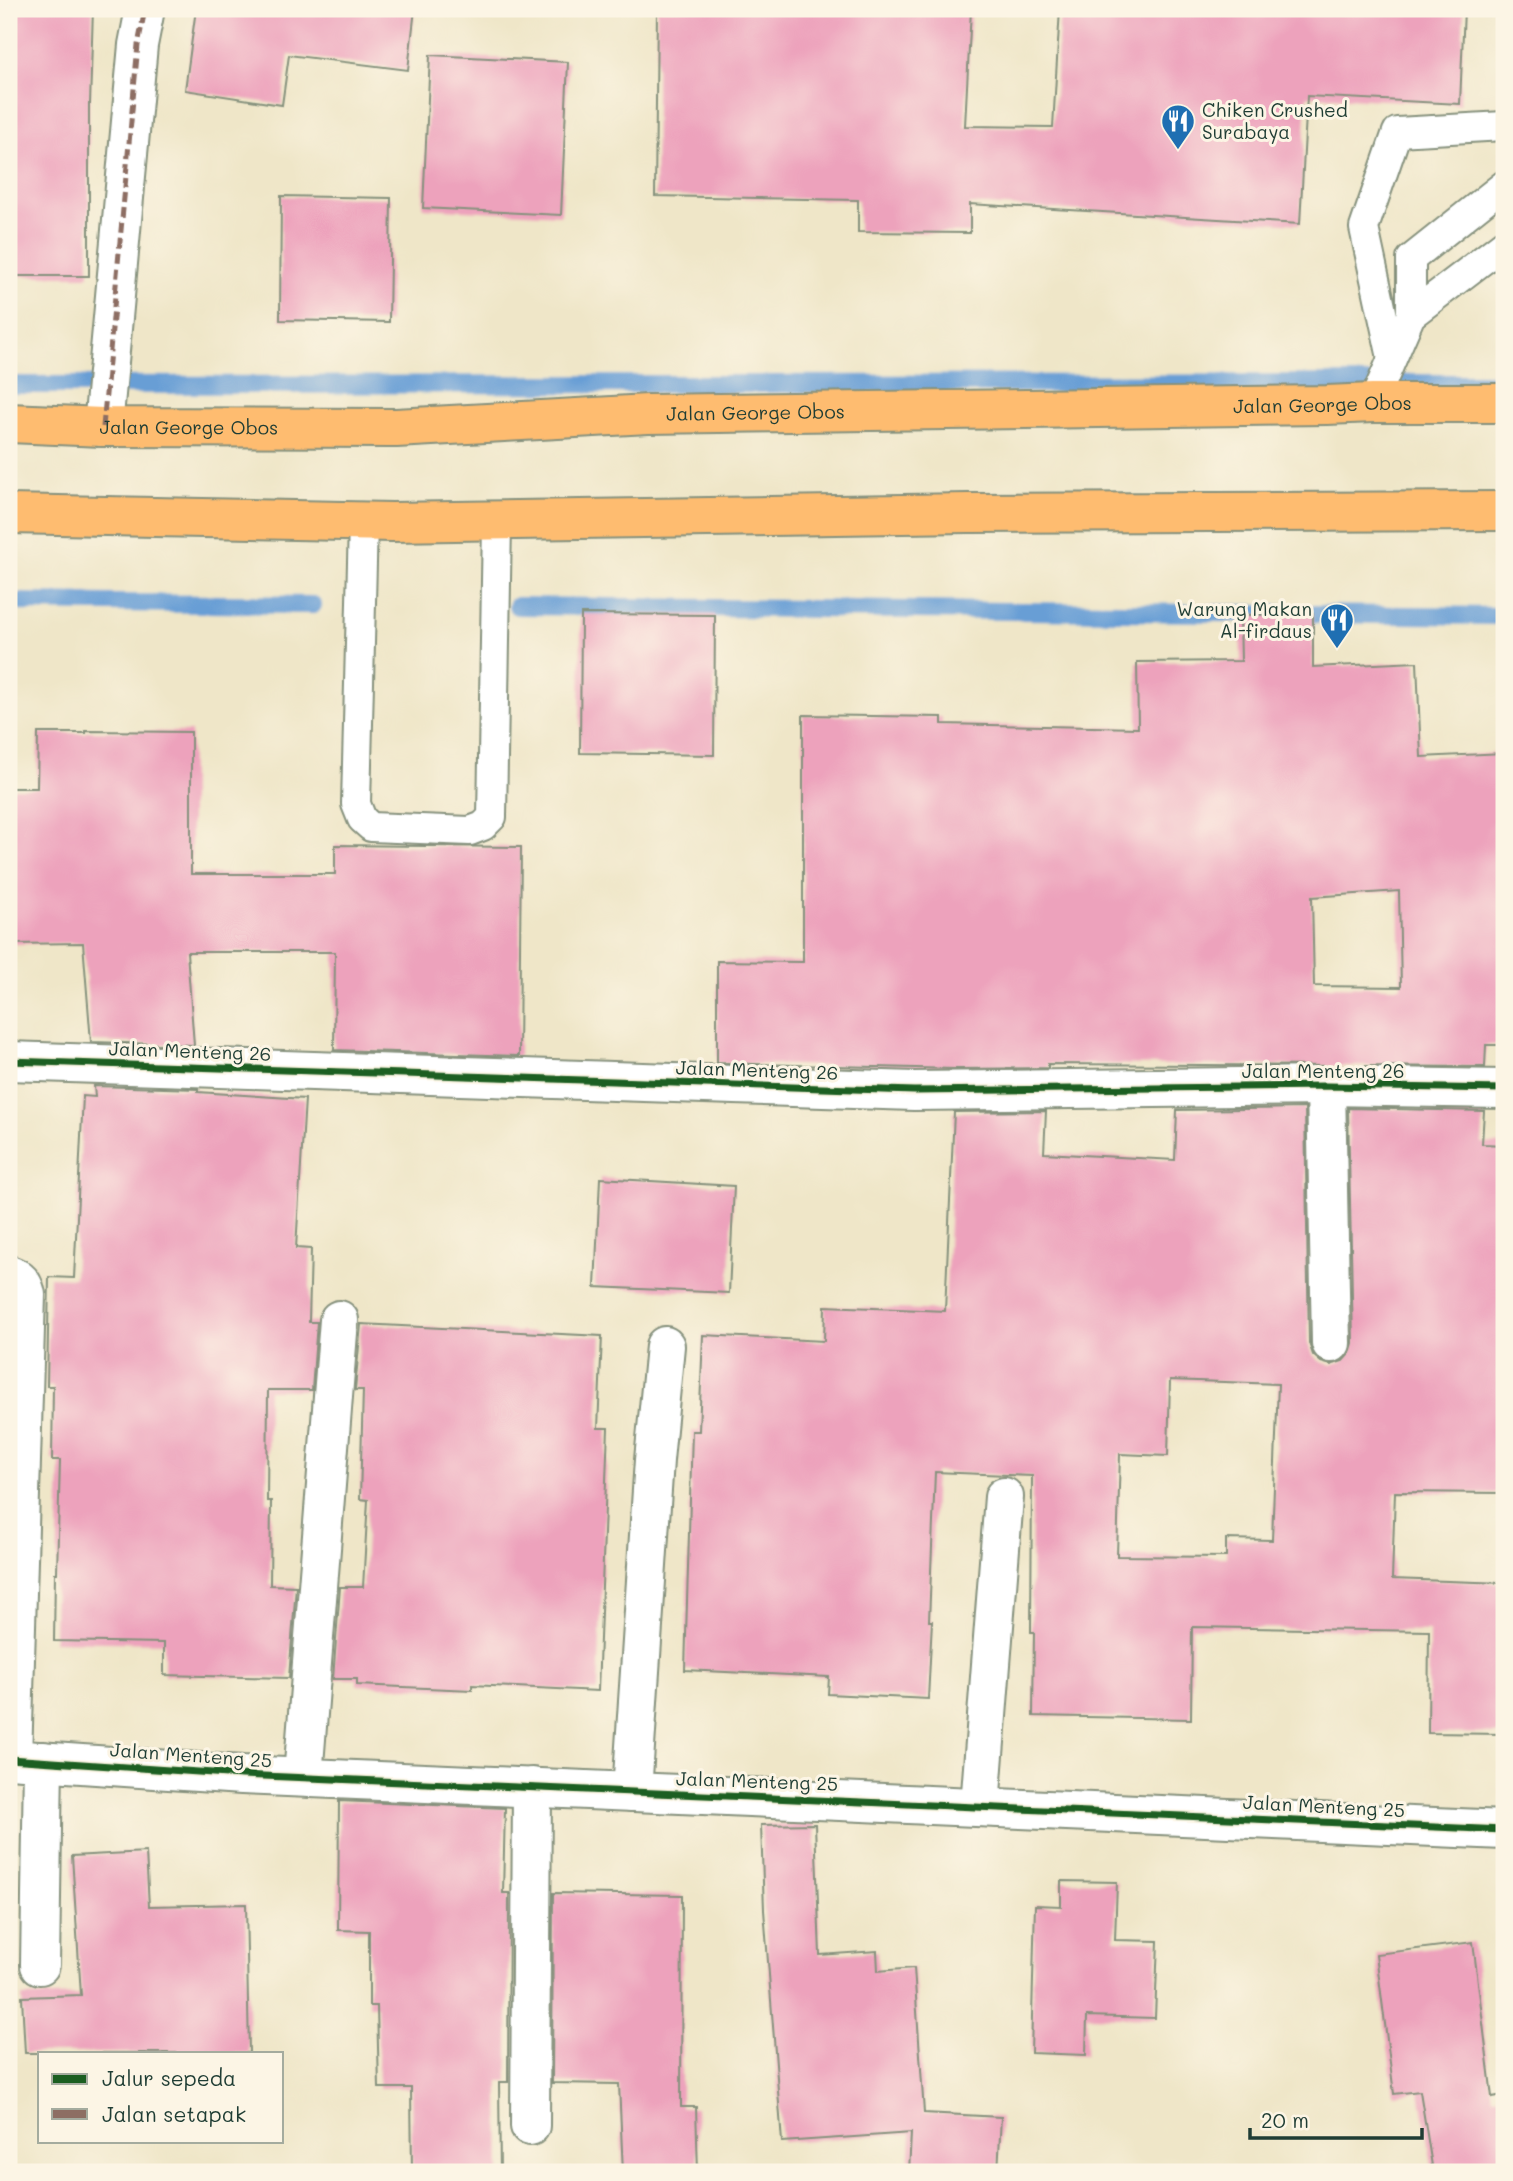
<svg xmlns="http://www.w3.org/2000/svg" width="1513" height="2181" viewBox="0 0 1513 2181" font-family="Mali,sans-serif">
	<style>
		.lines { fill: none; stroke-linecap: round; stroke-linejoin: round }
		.stream { stroke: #679ed5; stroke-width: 18 }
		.building { fill: #eda2bc; fill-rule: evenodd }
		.lane-casing { stroke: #87927e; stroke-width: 32 }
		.street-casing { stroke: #87927e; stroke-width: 42 }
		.primary-casing { stroke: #87927e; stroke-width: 42 }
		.lane { stroke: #fff; stroke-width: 28 }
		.street { stroke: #fff; stroke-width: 38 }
		.primary { stroke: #febc70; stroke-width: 38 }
		.quiet { stroke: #8d6e63; stroke-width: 5; stroke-dasharray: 10 5; stroke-linecap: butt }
		.cycleway-casing { stroke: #fcf5e5; stroke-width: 11 }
		.cycleway { stroke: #1b5e20; stroke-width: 7 }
		.labels { text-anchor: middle; stroke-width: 6; stroke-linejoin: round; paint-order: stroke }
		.poi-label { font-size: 19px; fill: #1f3d34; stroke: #fcf5e5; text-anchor: start }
		.street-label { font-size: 19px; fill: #1f3d34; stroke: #fcf5e5 }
	</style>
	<rect width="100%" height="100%" fill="#fcf5e5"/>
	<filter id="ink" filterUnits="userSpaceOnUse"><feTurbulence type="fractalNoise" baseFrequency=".0143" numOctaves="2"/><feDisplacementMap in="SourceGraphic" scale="14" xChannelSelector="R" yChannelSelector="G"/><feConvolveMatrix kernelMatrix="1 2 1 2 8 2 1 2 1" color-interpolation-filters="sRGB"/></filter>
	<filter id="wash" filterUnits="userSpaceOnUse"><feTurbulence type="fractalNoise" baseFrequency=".00686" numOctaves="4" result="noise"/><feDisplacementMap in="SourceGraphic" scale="28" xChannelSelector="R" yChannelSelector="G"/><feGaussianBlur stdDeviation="1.57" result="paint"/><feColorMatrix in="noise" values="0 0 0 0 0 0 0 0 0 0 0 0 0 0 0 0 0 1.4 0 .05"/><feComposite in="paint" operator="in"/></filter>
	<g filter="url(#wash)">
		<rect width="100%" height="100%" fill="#efe6c8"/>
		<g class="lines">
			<g class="stream">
				<polyline points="9,385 1504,383"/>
				<polyline points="9,602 313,605"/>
				<polyline points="517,606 1504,616"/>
			</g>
		</g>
		<g id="blocks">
			<g class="building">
				<polygon points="9,9 93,9 90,104 89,104 89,276 9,276"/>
				<polygon points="196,9 415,9 408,70 289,55 282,105 185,90"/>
				<polygon points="657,9 971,9 965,126 1053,127 1060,9 1464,9 1460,104 1307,96 1300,224 970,204 970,233 858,232 858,200 655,196"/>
				<polygon points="430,55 568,62 561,215 423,208"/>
				<polygon points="281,196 391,198 389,322 280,320"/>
				<polygon points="581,614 715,615 714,755 580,753"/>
				<path d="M1313,614V667L1417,662L1421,757L1504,753V1045H1486L1485,1067L1048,1064V1068L956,1069L717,1063V961L803,962V715L942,717V724L1138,728L1137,662L1241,661L1240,615ZM1399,891L1401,987L1314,986L1312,897Z"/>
				<polygon points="86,731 191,732 191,874 335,874 335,845 521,847 519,1056 334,1050 335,952 187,952 194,1045 91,1042 83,943 9,944 9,788 37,788 38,733 86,733"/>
				<polygon points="94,1086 198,1089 198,1092 305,1099 296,1248 311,1249 309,1322 317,1322 312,1390 268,1390 267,1501 271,1501 270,1585 296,1586 289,1678 164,1675 164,1643 54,1641 55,1573 57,1573 60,1460 52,1460 53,1386 47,1386 49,1277 74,1278 83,1096 95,1097"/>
				<path d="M1305,1108L1309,1343L1313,1355L1321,1362L1331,1365L1343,1361L1350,1353L1353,1343L1348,1108L1484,1111L1482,1144L1504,1145V1493L1395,1492L1392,1579L1504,1583V1734L1428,1733L1429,1631L1192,1627L1191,1719L1033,1716L1034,1632H1031L1032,1476L935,1472L929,1621H932L928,1699L828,1694L829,1677L685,1670L692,1431H699L703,1335L824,1341L825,1306L945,1311L954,1112L1046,1111L1044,1153L1175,1160L1177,1110ZM1170,1380L1278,1384L1272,1540L1226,1539V1557L1117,1556L1120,1454L1168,1456Z"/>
				<polygon points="600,1178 734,1186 729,1293 595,1287"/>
				<polygon points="361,1324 602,1336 598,1428 608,1428 598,1691 472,1685 472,1690 357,1685 357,1679 333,1679 340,1587 363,1587 368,1500 360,1499 363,1390 355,1390"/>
				<polygon points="339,1801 505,1808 503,1893 509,1893 508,2082 499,2082 500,2172 412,2172 411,2088 379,2088 377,2006 369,2006 369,1931 338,1930"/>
				<polygon points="815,1824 820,1955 877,1951 878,1971 914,1968 924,2113 1001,2117 998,2172 909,2172 911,2133 782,2142 764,1910 761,1825"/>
				<polygon points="146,1852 149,1906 246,1904 249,2053 25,2053 22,1997 81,1995 72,1856"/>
				<polygon points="1061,1881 1117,1882 1115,1940 1158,1941 1155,2018 1087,2016 1086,2055 1031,2053 1035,1905 1061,1906"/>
				<polygon points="553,1893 682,1895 681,2107 696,2107 698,2172 623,2172 619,2084 552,2083"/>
				<polygon points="1473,1942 1492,2097 1504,2095 1504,2172 1433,2172 1420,2091 1394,2094 1376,1954"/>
			</g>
		</g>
	</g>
	<g filter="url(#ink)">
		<use href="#blocks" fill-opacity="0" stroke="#87927e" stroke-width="2"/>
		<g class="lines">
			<g class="lane-casing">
				<g id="lane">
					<polyline points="1411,315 1411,259 1504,185"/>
					<polyline points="1392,358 1364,228 1397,132 1504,126"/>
					<polyline points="1373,403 1411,315 1504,244"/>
					<polyline points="363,522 356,804 362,819 371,827 470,831 483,826 492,817 497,522"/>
				</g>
			</g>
			<g class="street-casing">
				<g id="street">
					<polyline points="103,427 138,45 145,9"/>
					<polyline points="9,1061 914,1091 1326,1086 1504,1089"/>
					<polyline points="1326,1086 1331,1343"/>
					<path d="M9,1275C19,1278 24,1284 26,1295L12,1759"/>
					<polyline points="9,1759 242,1775 1504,1830"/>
					<polyline points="303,1777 339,1320"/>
					<polyline points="632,1792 654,1460 665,1346"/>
					<polyline points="980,1806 1004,1497"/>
					<polyline points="40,1965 43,1761"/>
					<polyline points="530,2126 532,1787"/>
				</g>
			</g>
			<g class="primary-casing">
				<g id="primary">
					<path id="s1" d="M9,423L103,427L396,428L648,414L1327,405L1373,403H1504"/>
					<polyline points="9,514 392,522 968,513 1504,511"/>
				</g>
			</g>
			<use href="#lane" class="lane"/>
			<use href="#street" class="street"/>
			<use href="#primary" class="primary"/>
			<polyline class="quiet" points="103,427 138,45 145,9"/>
			<g class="cycleway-casing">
				<g id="cycleway">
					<polyline points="9,1061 914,1091 1326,1086 1504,1089"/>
					<polyline points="9,1759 242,1775 1504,1830"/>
				</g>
			</g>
			<use href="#cycleway" class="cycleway"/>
		</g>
	</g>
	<defs>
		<g id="restaurant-pin" transform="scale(1.75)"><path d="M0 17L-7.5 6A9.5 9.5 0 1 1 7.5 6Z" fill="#1f6fb2" stroke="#fcf5e5"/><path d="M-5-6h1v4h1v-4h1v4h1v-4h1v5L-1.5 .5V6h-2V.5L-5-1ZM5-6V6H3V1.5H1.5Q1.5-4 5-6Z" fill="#fff"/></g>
	</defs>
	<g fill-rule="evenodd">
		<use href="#restaurant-pin" x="1178" y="121"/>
		<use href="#restaurant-pin" x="1337" y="620"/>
	</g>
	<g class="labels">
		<g class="poi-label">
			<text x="1202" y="117">Chiken Crushed<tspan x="1202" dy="22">Surabaya</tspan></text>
			<text x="1312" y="616" text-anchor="end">Warung Makan<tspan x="1312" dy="22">Al-firdaus</tspan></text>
		</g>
		<g class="street-label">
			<text dy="7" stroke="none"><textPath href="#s1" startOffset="1314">Jalan George Obos</textPath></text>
			<text dy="7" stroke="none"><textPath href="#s1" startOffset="747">Jalan George Obos</textPath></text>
			<text dy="7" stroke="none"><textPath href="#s1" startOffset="180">Jalan George Obos</textPath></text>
			<text transform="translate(190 1051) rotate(2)" y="7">Jalan Menteng 26</text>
			<text transform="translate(757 1070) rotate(2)" y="7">Jalan Menteng 26</text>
			<text x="1323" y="1078">Jalan Menteng 26</text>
			<text transform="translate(191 1755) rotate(4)" y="7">Jalan Menteng 25</text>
			<text transform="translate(757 1781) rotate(2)" y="7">Jalan Menteng 25</text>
			<text transform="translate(1324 1806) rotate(3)" y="7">Jalan Menteng 25</text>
		</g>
	</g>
	<rect width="1513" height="2181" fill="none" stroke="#fcf5e5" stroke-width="35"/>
	<rect x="38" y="2052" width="245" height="91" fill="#fcf5e5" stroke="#a4ab9e" stroke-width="2"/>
	<rect x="52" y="2074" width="35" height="10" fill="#1b5e20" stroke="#a4ab9e" stroke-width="2"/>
	<text x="102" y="2086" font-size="21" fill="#1f3d34">Jalur sepeda</text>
	<rect x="52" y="2109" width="35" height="10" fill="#8d6e63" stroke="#a4ab9e" stroke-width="2"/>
	<text x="102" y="2122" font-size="21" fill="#1f3d34">Jalan setapak</text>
	<path d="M1250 2128v10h172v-10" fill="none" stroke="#1f3d34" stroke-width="3.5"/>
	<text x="1261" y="2128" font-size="21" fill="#1f3d34" stroke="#fcf5e5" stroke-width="5" paint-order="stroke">20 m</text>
</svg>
